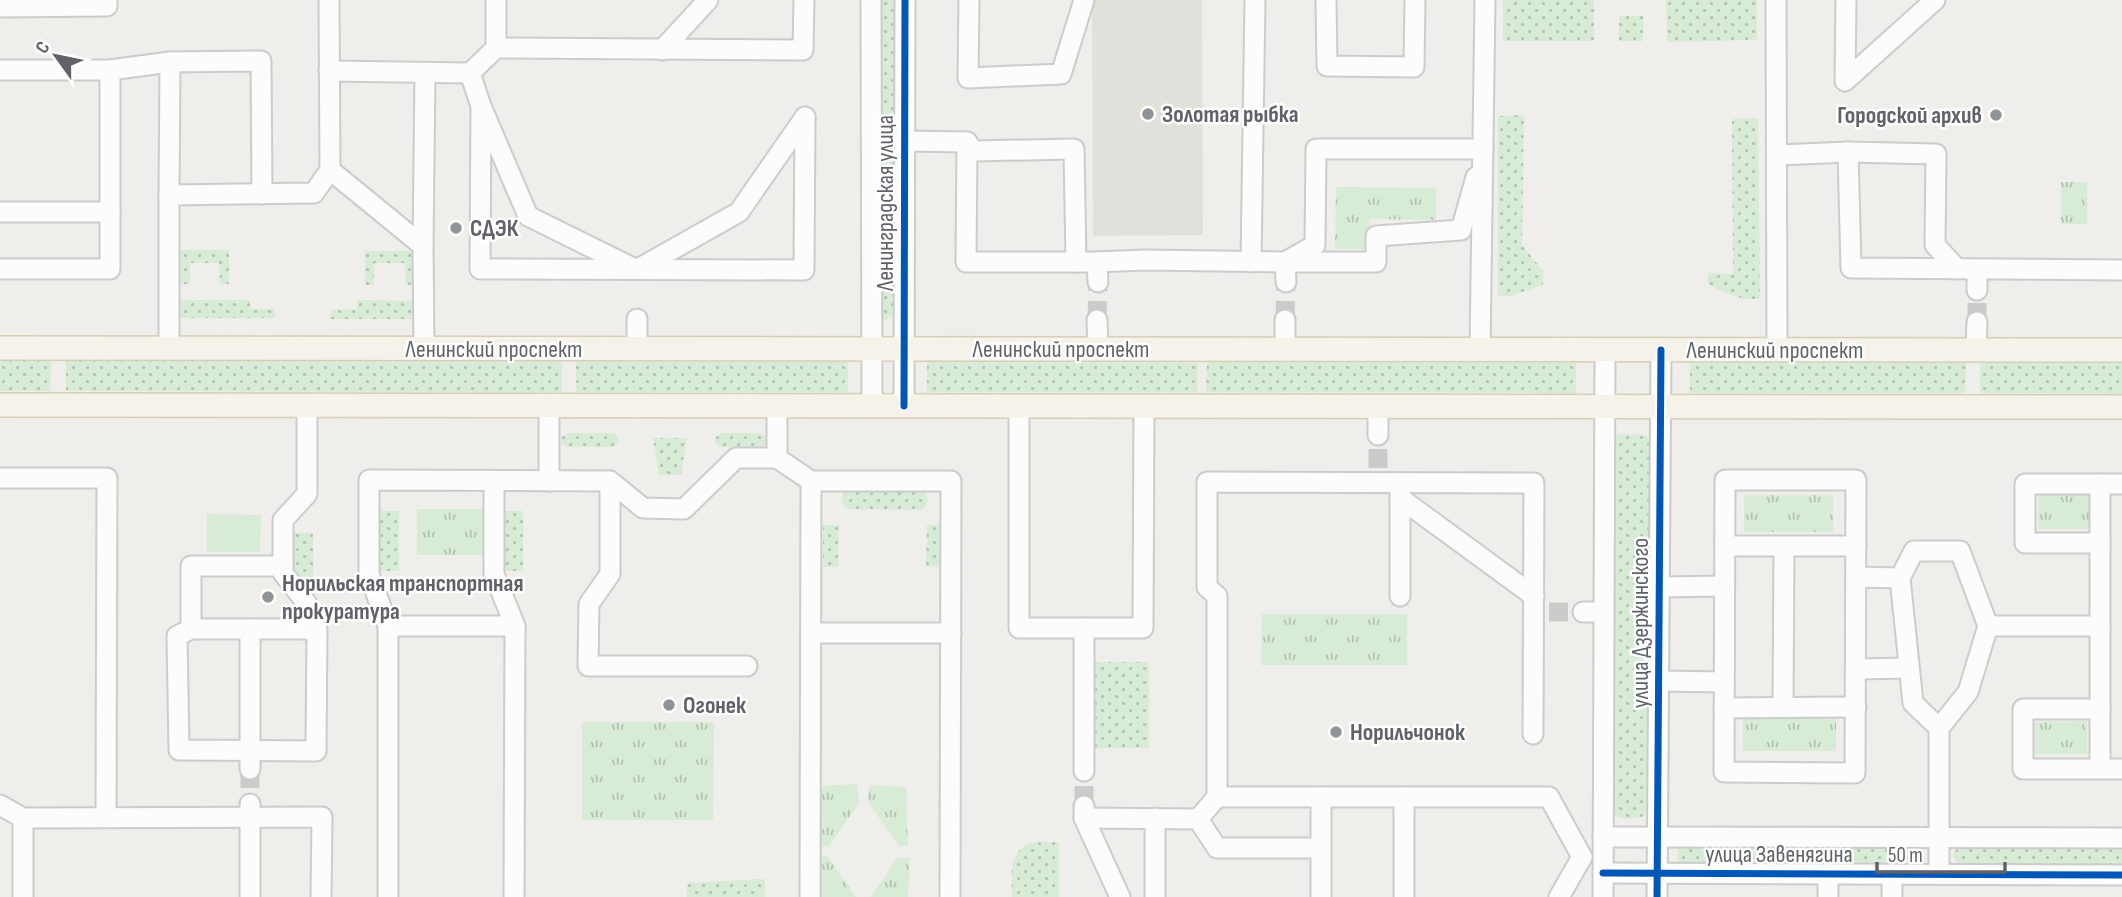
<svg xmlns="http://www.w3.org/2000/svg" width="2122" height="897" viewBox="0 0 2122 897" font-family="'Sofia Sans Condensed',sans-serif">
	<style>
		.education { fill: #e2e0da }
		.grass { fill: url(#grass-dots) }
		.park { fill: url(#park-tufts) }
		.pitch { fill: #d8ebd6 }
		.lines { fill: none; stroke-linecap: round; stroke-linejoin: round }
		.minor-tunnel { stroke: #cbcbca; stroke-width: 19; stroke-dasharray: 19 10; stroke-linecap: butt }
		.minor-casing { stroke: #cbcccc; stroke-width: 23 }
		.major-casing { stroke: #d7ceb8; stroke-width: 26 }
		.minor { stroke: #fdfcfc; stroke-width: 19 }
		.major { stroke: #f4f2e9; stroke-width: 23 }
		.cycleway-casing { stroke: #fff; stroke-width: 11 }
		.cycleway { stroke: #0057b8; stroke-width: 7 }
		.poi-dot { fill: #919496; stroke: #fff; stroke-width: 2.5 }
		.labels { text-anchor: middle; stroke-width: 5; stroke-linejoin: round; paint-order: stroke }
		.poi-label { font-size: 24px; font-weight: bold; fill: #5f6368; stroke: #fff; text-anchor: start }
		.street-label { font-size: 24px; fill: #5f6368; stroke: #fff }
	</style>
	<defs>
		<pattern id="grass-dots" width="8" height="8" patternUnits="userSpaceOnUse" patternTransform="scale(1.75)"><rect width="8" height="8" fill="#d8ebd6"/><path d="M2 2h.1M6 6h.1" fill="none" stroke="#b2c2b1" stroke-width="1.8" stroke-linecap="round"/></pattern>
		<pattern id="park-tufts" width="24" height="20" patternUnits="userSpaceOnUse" patternTransform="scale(1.75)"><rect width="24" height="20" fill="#d8ebd6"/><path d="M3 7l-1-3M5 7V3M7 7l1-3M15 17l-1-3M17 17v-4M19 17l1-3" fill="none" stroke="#b2c2b1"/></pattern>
	</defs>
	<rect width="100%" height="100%" fill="#efeeea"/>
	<polygon class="education" points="1092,0 1202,0 1203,235 1093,236"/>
	<g class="grass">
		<polygon points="877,0 896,0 895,314 886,320 879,317"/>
		<rect x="1503" y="0" width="91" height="41"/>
		<polygon points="1666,0 1757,0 1757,40 1667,42"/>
		<rect x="1619" y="16" width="24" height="25"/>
		<polygon points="1524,115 1522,245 1543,271 1543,285 1510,296 1498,296 1498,116"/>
		<polygon points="1758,118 1760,299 1743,299 1708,285 1708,273 1733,274 1732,119"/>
		<polygon points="180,250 229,250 229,284 220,284 219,263 190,263 190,284 180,284"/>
		<polygon points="365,251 414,251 414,285 406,285 405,263 374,263 374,285 365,285"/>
		<polygon points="180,300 250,300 250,309 274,309 275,318 180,318"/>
		<polygon points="357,300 414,301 414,319 330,319 331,310 357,309"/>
		<polygon points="0,361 51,361 50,391 0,391"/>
		<polygon points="66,361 562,362 562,392 66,391"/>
		<rect x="576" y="362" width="272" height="30"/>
		<polygon points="927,362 1198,363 1197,392 927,392"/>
		<polygon points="1207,362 1576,363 1576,393 1206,392"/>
		<polygon points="1690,363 1966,363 1965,393 1690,393"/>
		<polygon points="1980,363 2122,363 2122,394 1980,393"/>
		<polygon points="569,433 613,433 617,435 619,442 613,447 566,447 561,443 561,437"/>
		<polygon points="722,433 761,433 767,437 767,442 762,447 719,447 715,443 715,437"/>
		<path d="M1618,434L1645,435L1651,441V445L1649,813C1640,820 1622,820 1613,815V438Z"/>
		<polygon points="653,438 687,438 681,475 659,475"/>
		<path d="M849,490H921C930,495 930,505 921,510L848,509C839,504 840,495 849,490Z"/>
		<rect x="379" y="511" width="20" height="60"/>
		<rect x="503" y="511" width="20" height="60"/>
		<polygon points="823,525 839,525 838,567 823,567"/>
		<polygon points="927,525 942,525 942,567 926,567"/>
		<polygon points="292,533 313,533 313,597 292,572"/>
		<rect x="1093" y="662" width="56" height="86"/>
		<path d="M1034,842H1059V897H1012C1012,874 1007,850 1034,842Z"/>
		<path d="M1678,846H1918C1926,851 1927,861 1917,866H1678Z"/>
		<polygon points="1957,847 2122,847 2122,866 1960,865 1957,863 1953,855"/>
		<polygon points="765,879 765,897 687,897 687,883"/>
	</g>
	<g class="park">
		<rect x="2061" y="182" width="26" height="42"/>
		<polygon points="1336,187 1436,188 1436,220 1369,219 1368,249 1335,249"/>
		<rect x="1744" y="495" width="89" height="37"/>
		<rect x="2038" y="495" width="56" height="34"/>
		<rect x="417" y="509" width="68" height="46"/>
		<polygon points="1262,614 1407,614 1407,665 1261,665"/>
		<rect x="1743" y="719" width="93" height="32"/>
		<polygon points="2087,721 2087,754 2035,754 2035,722"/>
		<polygon points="582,722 714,722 713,820 582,820"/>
		<polygon points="857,784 859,803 829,846 820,847 821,786"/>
		<polygon points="869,785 906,787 908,846 899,846 868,802"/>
		<polygon points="827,856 856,897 820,897 818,858"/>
		<polygon points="898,857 910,858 908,897 871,897"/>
	</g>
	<polygon class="pitch" points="207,514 261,515 260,552 207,552"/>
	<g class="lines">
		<g class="minor-tunnel">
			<polyline points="1097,320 1098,282"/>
			<polyline points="1285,320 1286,282"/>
			<polyline points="1977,322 1977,290"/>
			<polyline points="1378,468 1378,435"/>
			<polyline points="1549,612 1583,612"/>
			<polyline points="250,769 250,804"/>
			<polyline points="1084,805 1084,771"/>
		</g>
		<g class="minor-casing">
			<g id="minor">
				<polyline points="329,0 330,170 423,246 424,349"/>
				<polyline points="871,0 872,406"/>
				<polyline points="969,0 968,78 1061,74 1084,0"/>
				<polyline points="1326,0 1327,66 1414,67 1415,0"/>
				<polyline points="1776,0 1777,350"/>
				<polyline points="1846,0 1845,81 1935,0"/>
				<polyline points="0,7 107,6 107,0"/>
				<polyline points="496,48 496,0"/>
				<polyline points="662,50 708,0"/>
				<polyline points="170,62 261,61 262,194"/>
				<polyline points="0,70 110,70 170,62 169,195"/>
				<polyline points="329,71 470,73 496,48 803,50 804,0"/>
				<polyline points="470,73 481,106 528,216 633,268"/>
				<polyline points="481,106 480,269 804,270 805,117"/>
				<polyline points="904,141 967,142"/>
				<polyline points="967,142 966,262 1097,262 1144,260 1285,262 1315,245 1316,149 1483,149"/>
				<polyline points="967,142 973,151 1074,149 1076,262"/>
				<polyline points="1848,152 1851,268 2122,270"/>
				<polyline points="1777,155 1848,152 1936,154 1935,245 1957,269"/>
				<polyline points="0,212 110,212"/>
				<polyline points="423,246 425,73"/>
				<polyline points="1097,262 1098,282"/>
				<polyline points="1251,262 1255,0"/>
				<polyline points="0,269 110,269 110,70"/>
				<polyline points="638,269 739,212 805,117"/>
				<polyline points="1286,282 1285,262 1376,262 1376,236 1461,230 1476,177"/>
				<polyline points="1977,290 1977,269"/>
				<polyline points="1097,320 1098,349"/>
				<polyline points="1285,320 1285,349"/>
				<polyline points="169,348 169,195 314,193 330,170"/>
				<polyline points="637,349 637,319"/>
				<polyline points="1480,350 1485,0"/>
				<polyline points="1976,350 1977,322"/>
				<polyline points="777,406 777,458 811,481 951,481 950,897"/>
				<polyline points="904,406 905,0"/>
				<polyline points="1019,406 1019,628 1143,628 1144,406"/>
				<polyline points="1378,435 1378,406"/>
				<polyline points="0,478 107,478 106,817"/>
				<polygon points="1725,480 1856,480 1855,773 1724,772"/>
				<polyline points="494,481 494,574 515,626 514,897"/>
				<polyline points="549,481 549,405"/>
				<polyline points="610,481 643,508 684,509 736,458 777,458"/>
				<polyline points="2100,484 2100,768"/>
				<polyline points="1400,498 1534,596"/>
				<polyline points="2100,543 2025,543 2025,484 2122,484"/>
				<polyline points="1725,546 1856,546"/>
				<polyline points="1856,577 1900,578"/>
				<polyline points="1659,587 1724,586"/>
				<polyline points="1400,596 1400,491"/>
				<polyline points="1583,612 1604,612"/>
				<polyline points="388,626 515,626"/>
				<polyline points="1988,626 2100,626"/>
				<polyline points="191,629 177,636 179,750 316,751 317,629 191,629 191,566 283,566"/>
				<polyline points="307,629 308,605 283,573 283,520 307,494 307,405"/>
				<polyline points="811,633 951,633"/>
				<polyline points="1856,669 1909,668"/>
				<polyline points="1659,681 1724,682"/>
				<polyline points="1783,707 1784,546"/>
				<polyline points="1724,708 1856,707"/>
				<polyline points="2100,709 2023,709 2023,769 2122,769"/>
				<polyline points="1939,728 1913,703 1900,578 1914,551 1960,551 1988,626 1968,692 1939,728 1939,874"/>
				<polyline points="250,769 250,629"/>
				<polyline points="1084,771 1084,628"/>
				<polyline points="1217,797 1549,797 1582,857"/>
				<polyline points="0,805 23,818 322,817 321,897"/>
				<polyline points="1084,806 1084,818 1120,897"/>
				<polyline points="1084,818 1198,819 1217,797 1217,596 1207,587 1207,482 1534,483 1533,734"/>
				<polyline points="1198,819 1217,848 1321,848"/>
				<polyline points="1603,837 2122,838"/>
				<polyline points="1603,873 2122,875"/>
				<polyline points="1828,895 1828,874"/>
				<polyline points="1892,895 1892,874"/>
				<polyline points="23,897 23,818"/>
				<polyline points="250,897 250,804"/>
				<polyline points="388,897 388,626 369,574 369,480 610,481 610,574 589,604 588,666 747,666"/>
				<polyline points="810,897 811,481"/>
				<polyline points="1155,897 1155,818"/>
				<polyline points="1321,897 1321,797"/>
				<polyline points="1404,897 1404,797"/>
				<polyline points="1559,897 1582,857"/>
				<polyline points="1603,897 1605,350"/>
				<polyline points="1657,897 1661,350"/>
			</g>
		</g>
		<g class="major-casing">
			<g id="major">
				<polyline points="0,348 2122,350"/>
				<polyline points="0,405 2122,407"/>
			</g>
		</g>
		<use href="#minor" class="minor"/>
		<use href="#major" class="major"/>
		<g class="cycleway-casing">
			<g id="cycleway">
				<polyline points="904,406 905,0"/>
				<polyline points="1603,873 2122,875"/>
				<polyline points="1657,897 1661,350"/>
			</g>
		</g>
		<use href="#cycleway" class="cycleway"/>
	</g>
	<g class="poi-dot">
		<circle cx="1148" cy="114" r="7"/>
		<circle cx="1996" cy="115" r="7"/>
		<circle cx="456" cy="228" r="7"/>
		<circle cx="268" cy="597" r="7"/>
		<circle cx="669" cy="705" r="7"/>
		<circle cx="1336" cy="732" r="7"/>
	</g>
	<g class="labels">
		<g class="poi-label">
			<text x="1162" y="122">Золотая рыбка</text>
			<text x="1982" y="123" text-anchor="end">Городской архив</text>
			<text x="470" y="236">СДЭК</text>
			<text x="282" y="591">Норильская транспортная<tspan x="282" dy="28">прокуратура</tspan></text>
			<text x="683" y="713">Огонек</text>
			<text x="1350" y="740">Норильчонок</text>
		</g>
		<g class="street-label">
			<text transform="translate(885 203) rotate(-90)" y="8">Ленинградская улица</text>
			<text x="494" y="357">Ленинский проспект</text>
			<text x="1061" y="357">Ленинский проспект</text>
			<text x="1775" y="358">Ленинский проспект</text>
			<text transform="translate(1640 623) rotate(-90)" y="8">улица Дзержинского</text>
			<text x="1779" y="862">улица Завенягина</text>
		</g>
	</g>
	<g transform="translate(56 56) rotate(303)" stroke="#ffffff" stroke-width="5" paint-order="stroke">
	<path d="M0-5L12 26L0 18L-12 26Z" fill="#5f6368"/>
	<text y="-10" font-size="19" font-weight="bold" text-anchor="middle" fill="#5f6368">С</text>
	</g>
	<path d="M1877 862v10h128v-10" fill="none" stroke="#5f6368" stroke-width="3.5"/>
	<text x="1888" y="862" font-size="21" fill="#5f6368" stroke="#ffffff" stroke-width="5" paint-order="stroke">50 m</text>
</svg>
